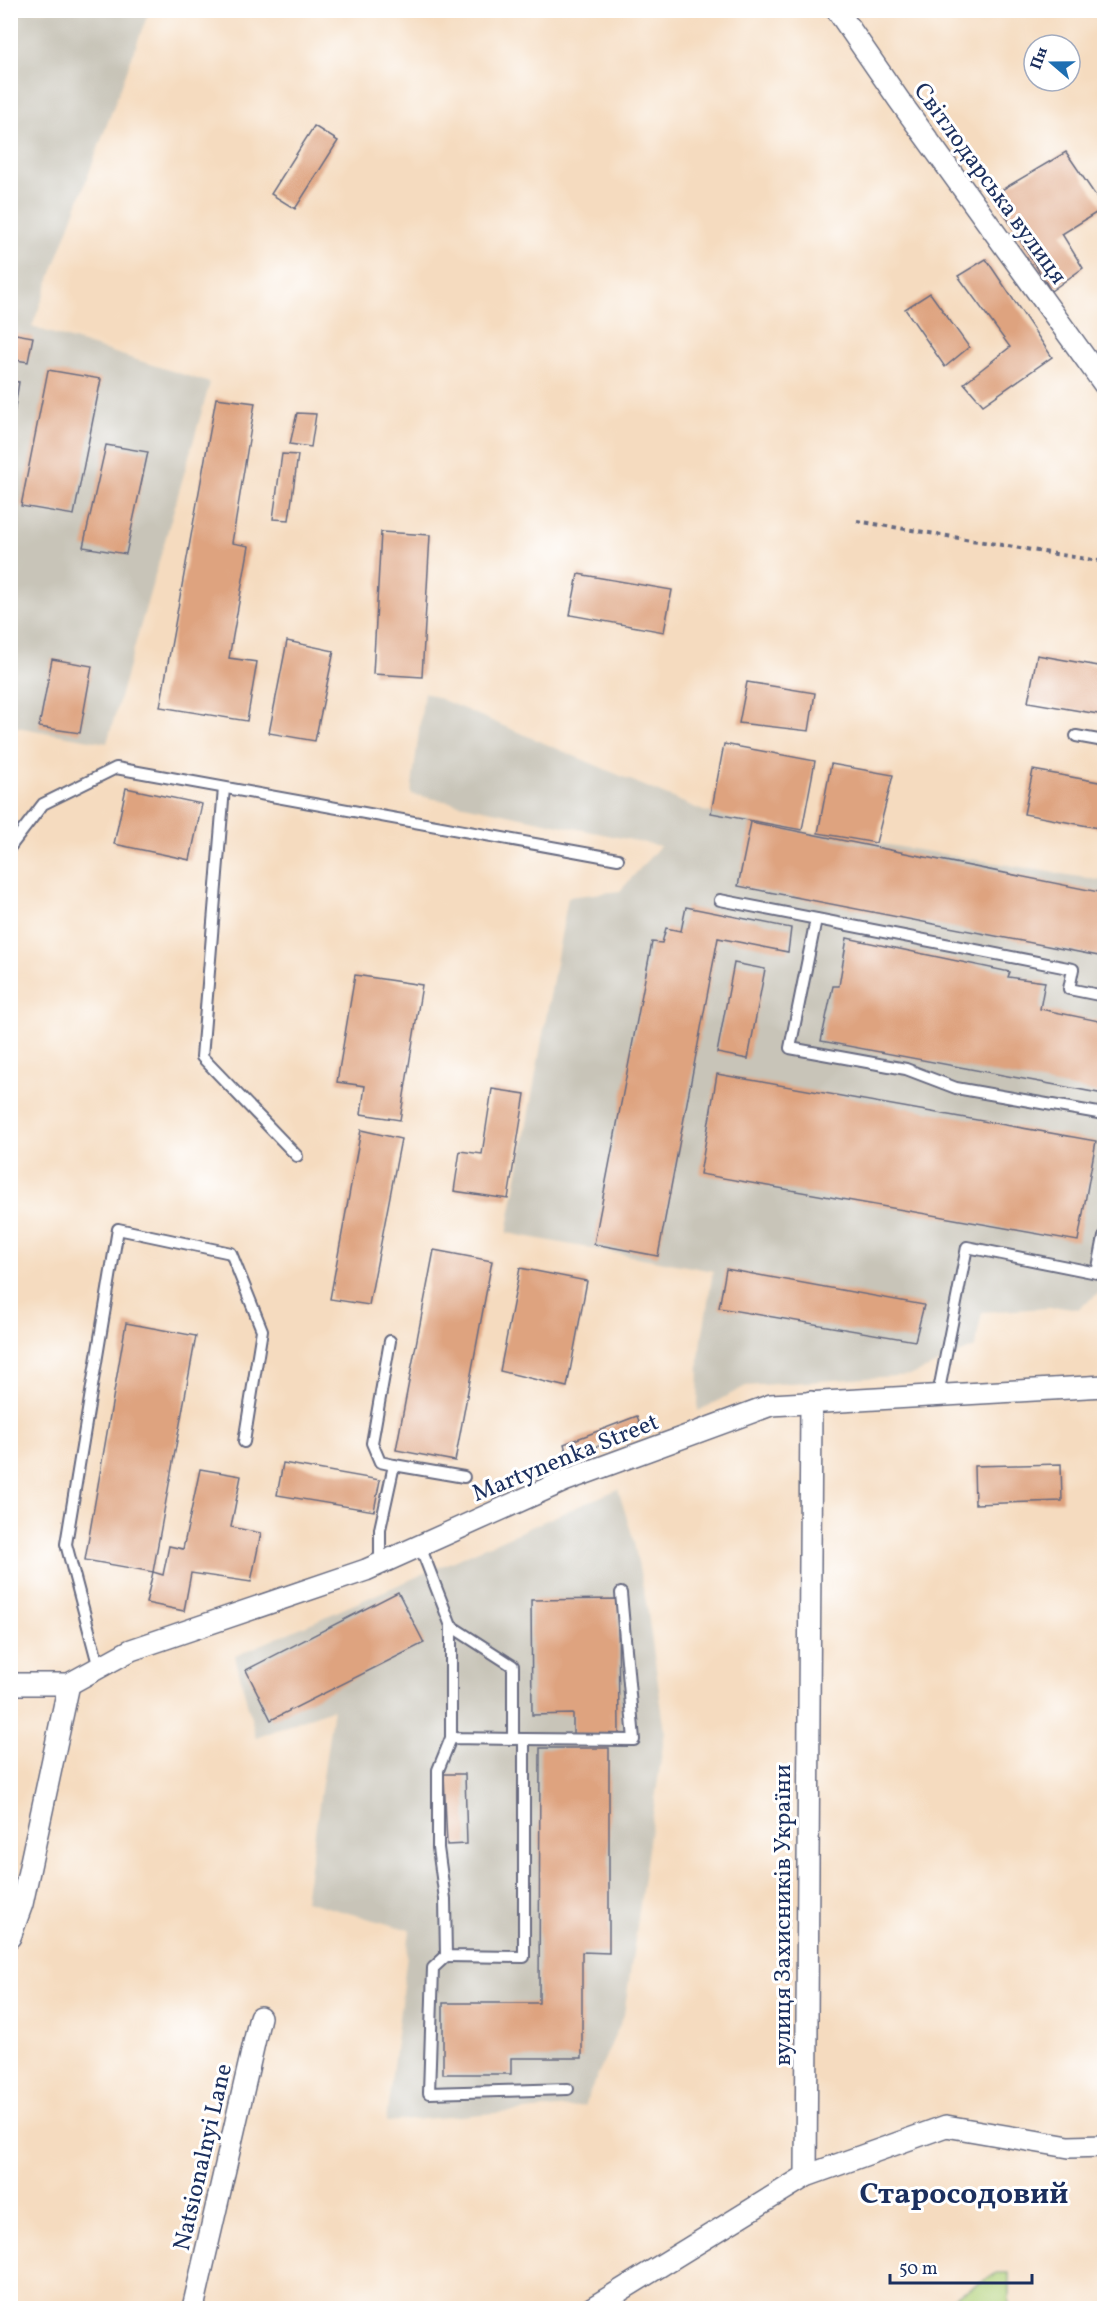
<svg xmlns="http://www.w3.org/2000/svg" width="1115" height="2319" viewBox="0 0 1115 2319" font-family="Vollkorn,serif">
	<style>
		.industrial { fill: #c8c4b8 }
		.green { fill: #b0d078; stroke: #66806b; stroke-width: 1.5 }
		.building { fill: #dea37f }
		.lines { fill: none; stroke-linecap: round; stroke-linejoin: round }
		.lane-casing { stroke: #676b80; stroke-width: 14 }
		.street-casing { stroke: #676b80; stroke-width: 24 }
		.path { stroke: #676b80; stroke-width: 4; stroke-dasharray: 4.5 4.5; stroke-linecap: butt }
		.lane { stroke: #fff; stroke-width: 10 }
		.street { stroke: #fff; stroke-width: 21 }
		.labels { text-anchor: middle; stroke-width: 6; stroke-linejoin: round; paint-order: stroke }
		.street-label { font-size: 24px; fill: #1b2f5e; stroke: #fff }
		.district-label { font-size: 30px; font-weight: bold; fill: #1b2f5e; stroke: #fff }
	</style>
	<rect width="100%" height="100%" fill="#fff"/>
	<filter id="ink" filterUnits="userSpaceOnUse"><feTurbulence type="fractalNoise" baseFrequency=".0167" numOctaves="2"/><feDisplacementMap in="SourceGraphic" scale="12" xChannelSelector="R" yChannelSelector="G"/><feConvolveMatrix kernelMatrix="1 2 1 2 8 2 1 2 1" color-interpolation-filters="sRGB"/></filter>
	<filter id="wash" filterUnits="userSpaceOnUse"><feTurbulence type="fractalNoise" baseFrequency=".008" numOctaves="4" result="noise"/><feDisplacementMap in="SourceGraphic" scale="24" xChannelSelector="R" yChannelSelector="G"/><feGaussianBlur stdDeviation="1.35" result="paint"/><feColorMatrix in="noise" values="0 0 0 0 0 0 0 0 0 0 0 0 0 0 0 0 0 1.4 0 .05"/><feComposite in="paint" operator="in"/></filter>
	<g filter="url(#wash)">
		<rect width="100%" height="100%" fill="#f5dbbf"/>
		<g class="industrial">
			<polygon points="10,11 149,11 32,327 210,383 107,743 11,726"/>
			<polygon points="424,692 703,811 738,820 1104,881 1104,1289 1078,1309 1066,1307 982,1312 975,1347 912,1375 746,1386 698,1411 699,1357 713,1271 507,1233 568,897 620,891 660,846 411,794"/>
			<polygon points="618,1489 633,1538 647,1607 665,1731 624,2015 584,2106 386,2122 410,1930 305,1901 333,1708 256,1738 235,1656"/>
		</g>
		<polygon class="green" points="997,2273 1009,2273 1009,2308 935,2308"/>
		<g id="blocks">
			<g class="building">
				<polygon points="314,126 338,141 295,209 271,194"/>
				<polygon points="1066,152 1104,208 1062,234 1083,268 1051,291 993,195"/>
				<polygon points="986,259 1052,357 983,405 964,383 1010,347 958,276"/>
				<polygon points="930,293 969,347 945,367 905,309"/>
				<polygon points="10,333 33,337 28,362 10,359"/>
				<polygon points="48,370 101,379 74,515 21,506"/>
				<polygon points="10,381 19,382 12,426 10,426"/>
				<polygon points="216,398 255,403 232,543 249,546 229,658 257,662 247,721 160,707"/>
				<polygon points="297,413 316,414 311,447 290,444"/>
				<polygon points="106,445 148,452 126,554 83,547"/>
				<polygon points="282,454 298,455 289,520 273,519"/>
				<polygon points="381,532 430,535 422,677 373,674"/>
				<polygon points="578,574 672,590 664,632 570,615"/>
				<polygon points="287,641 334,651 315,741 269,733"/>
				<polygon points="1037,655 1104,667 1104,715 1028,702"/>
				<polygon points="52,659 92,666 80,733 39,727"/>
				<polygon points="747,682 815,693 809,731 739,723"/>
				<polygon points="724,744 815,761 802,830 711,813"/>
				<polygon points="831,764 893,775 876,843 818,833"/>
				<polygon points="1033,770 1104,783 1104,829 1024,814"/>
				<polygon points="126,788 202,804 190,860 114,844"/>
				<polygon points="751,822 1104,893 1104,957 738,886"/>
				<polygon points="686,907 791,928 788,952 718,938 658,1256 594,1244 652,942 662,943 666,928 681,931"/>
				<polygon points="847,938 1010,972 1008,977 1045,982 1040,1009 1104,1022 1104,1094 821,1041 833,986 839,986"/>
				<polygon points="734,963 765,969 748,1059 717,1053"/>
				<polygon points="355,975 422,985 400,1120 361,1114 365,1086 337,1082"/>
				<polygon points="717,1074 1096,1141 1078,1241 700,1174"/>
				<polygon points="492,1089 525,1094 508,1199 454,1191 460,1151 482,1154"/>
				<polygon points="361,1130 401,1139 369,1305 330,1299"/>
				<polygon points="434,1250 492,1261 455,1461 396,1450"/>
				<polygon points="520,1268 587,1281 567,1387 500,1371"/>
				<polygon points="726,1269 924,1305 915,1341 719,1308"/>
				<polygon points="126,1323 196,1336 153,1572 85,1560"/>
				<polygon points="637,1416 642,1429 568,1458 564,1444"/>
				<polygon points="283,1463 380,1480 374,1511 277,1495"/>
				<polygon points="1061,1464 1062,1501 975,1504 974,1466"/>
				<polygon points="200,1469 241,1476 231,1527 261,1533 251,1582 191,1573 184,1611 146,1603 153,1572 163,1575 169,1546 183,1549"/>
				<polygon points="398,1592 424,1643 271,1720 246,1670"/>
				<polygon points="618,1599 619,1735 573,1735 573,1714 532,1715 531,1600"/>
				<polygon points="540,1748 609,1748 609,1953 582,1952 582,2058 511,2058 511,2074 443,2074 443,2003 539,2003"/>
				<polygon points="444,1774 465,1774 467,1844 447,1845"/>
			</g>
		</g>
	</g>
	<g filter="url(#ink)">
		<use href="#blocks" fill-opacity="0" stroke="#676b80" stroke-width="1.5"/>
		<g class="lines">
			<g class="lane-casing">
				<g id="lane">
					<polyline points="1076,736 1104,741"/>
					<polyline points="224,788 202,1057 297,1156"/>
					<polyline points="10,847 43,804 116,768 618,859"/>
					<polyline points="720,900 1073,969 1069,989 1104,996"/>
					<polyline points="816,919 790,1048 906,1069 956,1088 1104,1114"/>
					<polyline points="938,1395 967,1247 1097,1273 1104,1237"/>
					<polyline points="394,1465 464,1477"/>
					<polyline points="420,1546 451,1626 451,1738 524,1739 524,1957 446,1956 445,1899 438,1848 438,1770 451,1738"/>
					<polyline points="380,1563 380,1529 394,1465 380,1462 372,1443 390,1341"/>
					<polyline points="451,1626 513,1666 513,1739"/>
					<polyline points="99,1668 66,1544 118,1229 231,1253 262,1330 244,1442"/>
					<polyline points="524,1739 634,1740 621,1593"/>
					<polyline points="446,1956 433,1968 429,2093 568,2089"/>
				</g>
			</g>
			<g class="street-casing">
				<g id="street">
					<polyline points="837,10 899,100 1104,384"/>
					<polyline points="10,1684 69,1684 131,1650 366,1570 564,1481 771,1405 1104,1386"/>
					<polyline points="10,1937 22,1904 69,1684"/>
					<polyline points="806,2176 811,1402"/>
					<polyline points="193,2308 260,2017"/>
					<polyline points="592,2308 806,2176 946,2126 1069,2147 1104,2146"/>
				</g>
			</g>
			<polyline class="path" points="857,521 1104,562"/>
			<use href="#lane" class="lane"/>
			<use href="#street" class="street"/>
		</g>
	</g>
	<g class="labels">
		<g class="street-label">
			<text transform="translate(991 183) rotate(54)" y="8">Світлодарська вулиця</text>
			<text transform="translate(565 1457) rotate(-22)" y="8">Martynenka Street</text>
			<text transform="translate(782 1915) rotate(-90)" y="8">вулиця Захисників України</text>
			<text transform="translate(202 2157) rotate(-77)" y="8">Natsionalnyi Lane</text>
		</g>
		<g class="district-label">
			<text x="964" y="2203">Старосодовий</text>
		</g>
	</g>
	<rect width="1115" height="2319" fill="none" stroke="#fff" stroke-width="36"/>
	<g transform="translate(1052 63) rotate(290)"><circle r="28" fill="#ffffff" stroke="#a4acbf" stroke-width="1.5"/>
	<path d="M0-4.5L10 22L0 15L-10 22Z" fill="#1f6fb2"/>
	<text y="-9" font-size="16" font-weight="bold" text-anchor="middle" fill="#1b2f5e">Пн</text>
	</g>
	<path d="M890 2274v9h142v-9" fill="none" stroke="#1b2f5e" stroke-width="3"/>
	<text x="899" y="2274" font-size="18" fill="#1b2f5e" stroke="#ffffff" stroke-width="4.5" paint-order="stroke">50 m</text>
</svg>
